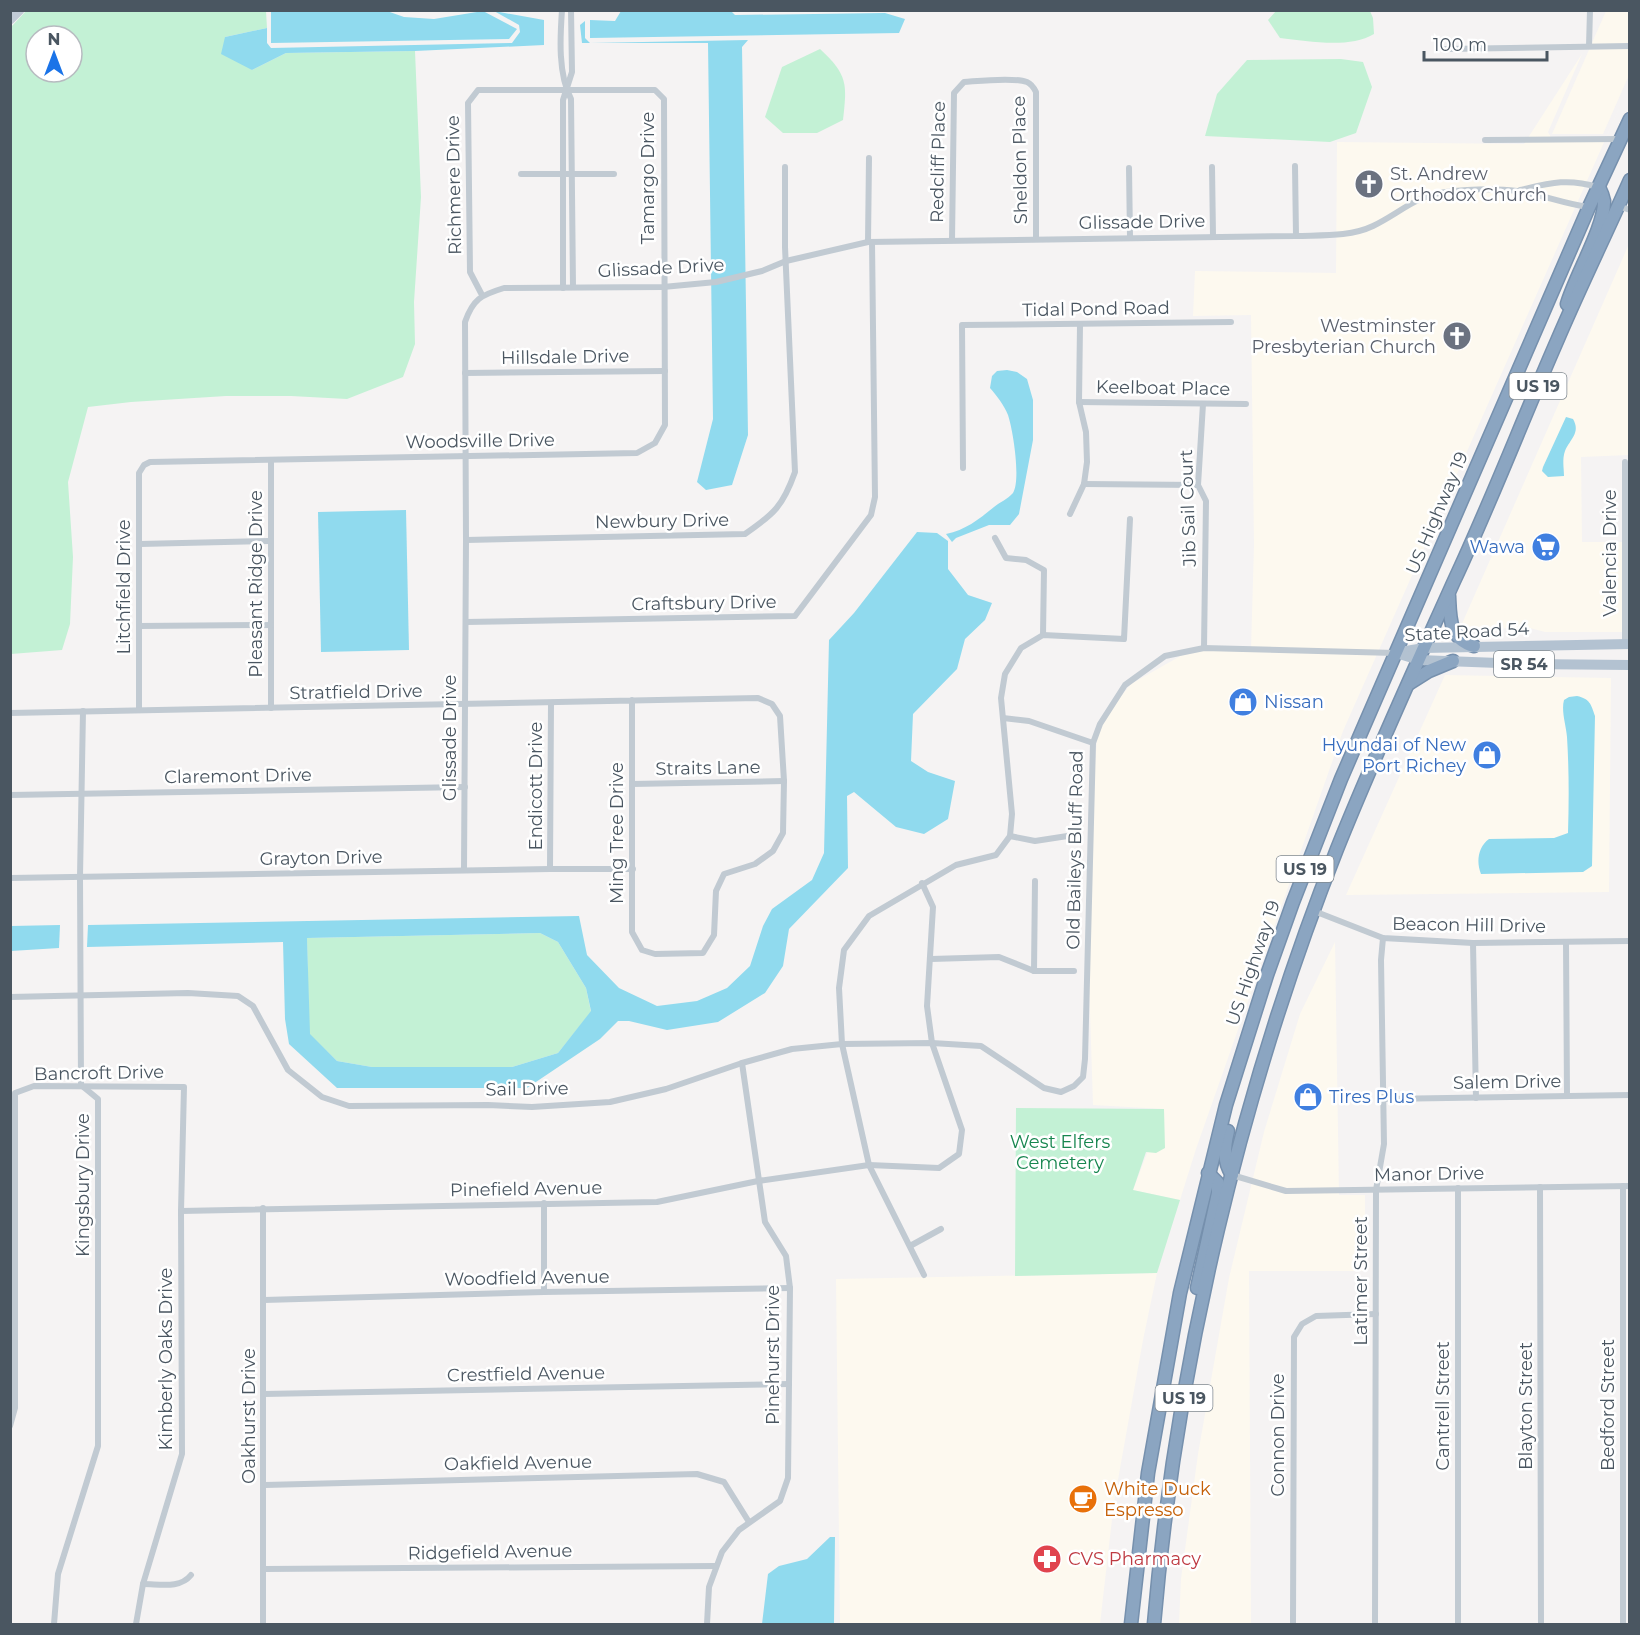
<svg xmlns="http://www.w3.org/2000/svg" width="1640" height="1635" viewBox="0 0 1640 1635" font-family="Montserrat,sans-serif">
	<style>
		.commercial { fill: #fdf9ef }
		.green { fill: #c3f1d5; fill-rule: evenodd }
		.water { fill: #90daee; fill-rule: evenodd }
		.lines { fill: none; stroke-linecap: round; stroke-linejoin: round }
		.highway-casing { stroke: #7690ad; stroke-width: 15 }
		.street { stroke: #c1cad2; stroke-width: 6 }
		.secondary { stroke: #c1cbd6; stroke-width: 9 }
		.primary { stroke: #b3c2d1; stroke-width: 10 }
		.highway { stroke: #8ba5c1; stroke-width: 12 }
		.labels { text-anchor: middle; stroke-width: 5; stroke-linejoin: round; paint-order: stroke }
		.shield { fill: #fff; stroke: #808990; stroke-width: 1.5 }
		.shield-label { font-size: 16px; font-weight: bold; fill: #4a5661 }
		.street-label { font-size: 18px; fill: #4a5661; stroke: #fff }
		.worship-label { font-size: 18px; fill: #5b616d; stroke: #fff; text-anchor: start }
		.shop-label { font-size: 18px; fill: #366cbe; stroke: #fff; text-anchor: end }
		.park-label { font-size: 18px; fill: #17864f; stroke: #fff }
		.food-label { font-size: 18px; fill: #c56008; stroke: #fff; text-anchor: start }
		.health-label { font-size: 18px; fill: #be3a42; stroke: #fff; text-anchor: start }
	</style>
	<rect width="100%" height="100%" fill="#f5f3f3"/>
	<g class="commercial">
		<polygon points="1606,11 1629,11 1629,75 1603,134 1552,134"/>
		<polygon points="1582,54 1548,132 1552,139 1603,139 1607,136 1629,86 1343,731 1196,1149 1180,1200 1133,1190 1164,1109 1093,1105 1086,886 1098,725 1131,684 1191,650 1251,649 1254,545 1251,315 1193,316 1195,271 1336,273 1337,142 1524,144"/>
		<polygon points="1629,244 1629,455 1581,457 1582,542 1629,542 1629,632 1545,632 1530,628 1470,629 1461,626"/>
		<polygon points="1445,675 1611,678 1609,892 1346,895"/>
		<polygon points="1335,942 1339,1195 1365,1195 1365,1271 1249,1271 1251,1624 1179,1624 1181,1579 1198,1454 1229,1278 1264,1132 1300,1014"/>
		<polygon points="1157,1273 1143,1340 1114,1502 1100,1624 840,1624 836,1279"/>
	</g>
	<g class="green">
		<path d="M26,11H266L267,28L225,37L252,70L286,53L415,51L421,197L414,302L415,344L403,377L347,399L291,396H226L131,402L88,407L68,482L73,557L70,624L62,650L11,654V27ZM36,36H72V72H36Z"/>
		<path d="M1276,11H1370L1373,18L1374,34C1349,49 1308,41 1280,38L1268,20Z"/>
		<path d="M820,49C848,75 847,84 843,120L817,133H783L765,117L782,67Z"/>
		<polygon points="1341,59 1363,62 1372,87 1356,133 1330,142 1205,136 1217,94 1247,60"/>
		<polygon points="540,933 558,942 586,988 591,1012 558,1053 512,1067 372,1067 337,1061 309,1034 307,938"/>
		<polygon points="1016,1108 1164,1109 1165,1148 1156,1153 1146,1152 1133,1190 1180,1200 1157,1273 1015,1276"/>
	</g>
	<g class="water">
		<polygon points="384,10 404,17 434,19 483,11 517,29 509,39 271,43 271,11"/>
		<polygon points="494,11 544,20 544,45 415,51 286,53 252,70 221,54 225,37 267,28 267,43 271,48 512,43 520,32 519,25"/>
		<polygon points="621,11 730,10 735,15 885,13 905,19 899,33 590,38 590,20 615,21"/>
		<polygon points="585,21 585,38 590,43 748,40 742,47 748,435 732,485 706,490 697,482 713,419 708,43 582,43 580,25"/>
		<path d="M1007,370L1017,372L1027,379L1033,400V440L1019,514L1010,525H989L956,538L952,542L946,534C966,530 979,519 994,507C1000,502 1008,499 1013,493C1021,480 1013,430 1008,415C1004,405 997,396 990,388L992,376L997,371Z"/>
		<path d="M1566,417L1573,419C1581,433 1570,439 1565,451C1562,459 1564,468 1564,476L1548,477L1542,471L1543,467Z"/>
		<polygon points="406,510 409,650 321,652 318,512"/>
		<path d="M917,532L937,533L948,541V569L968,595L992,603L985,620L965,639L957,669L913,714L911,761L928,772L955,781L948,819L924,834L896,827L854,792L847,796L848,868L789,929L783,966L765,993L718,1022L667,1030L629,1021H618L600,1039L527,1088H337L289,1044L285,1019L283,942L87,947L88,925L579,916L587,955L619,988L657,1006L697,1001L727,988L750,966L763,926L772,909L812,880L824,853L829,640L854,613ZM540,933L558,942L586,988L591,1011L558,1053L512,1067H372L337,1061L310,1034L307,938Z"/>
		<path d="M1577,696C1590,699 1591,704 1595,716L1592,866L1583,872L1481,874C1476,862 1478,847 1489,839L1554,838L1568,833C1569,801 1569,769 1567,737C1566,725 1561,711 1564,700L1569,697Z"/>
		<polygon points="60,925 59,948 11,951 11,926"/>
		<polygon points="830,1537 835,1537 834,1624 762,1624 768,1574 779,1566 807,1559"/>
	</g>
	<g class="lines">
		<g class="highway-casing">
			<g id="highway">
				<path d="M1567,304C1575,276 1605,226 1604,201C1603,196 1601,191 1599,187"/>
				<path d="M1449,596C1450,618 1449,639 1474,646"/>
				<polyline points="1410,683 1429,671 1453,661"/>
				<path d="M1228,1131C1224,1147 1223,1161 1232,1175"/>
				<polyline points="1197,1288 1218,1193 1218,1183 1208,1173"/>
				<polyline points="1131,1624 1148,1473 1180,1293 1226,1105 1267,975 1293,902 1341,779 1589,207 1630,119"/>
				<path d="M1154,1624C1176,1365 1241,1091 1337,849C1373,759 1414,670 1454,581C1491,502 1522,421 1557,341C1580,287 1606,234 1630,180"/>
			</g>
		</g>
		<g class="street">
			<path d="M562,10C560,38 558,74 571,99L573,287"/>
			<polyline points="1589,46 1590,10"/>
			<polyline points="1445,49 1630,46"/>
			<polyline points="1485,140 1620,139"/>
			<polyline points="1295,166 1296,236"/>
			<polyline points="1212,167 1213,236"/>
			<polyline points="1129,168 1130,237"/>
			<polyline points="521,174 614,174"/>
			<path d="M1520,190C1550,183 1567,178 1598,187"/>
			<polyline points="1618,206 1630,210"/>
			<path d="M952,240L954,93L964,82C979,81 1013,77 1027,82C1032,84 1034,88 1036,92V239"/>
			<polyline points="868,242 869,158"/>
			<polyline points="563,288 563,100 572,72 571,10"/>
			<polyline points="465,373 665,371"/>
			<polyline points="1079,402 1246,404"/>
			<polyline points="1203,404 1198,485 1206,501 1204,648"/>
			<polyline points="271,460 271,708"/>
			<polyline points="1625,462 1625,644"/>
			<polyline points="963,468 962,325 1231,322"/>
			<polyline points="1084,484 1198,485"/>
			<polyline points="1070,514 1084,484 1087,462 1086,432 1079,402 1080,325"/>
			<polyline points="995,538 1006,558 1026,560 1044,570 1043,635"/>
			<path d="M466,540L745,534C774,514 783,506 795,472L785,247V167"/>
			<polyline points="140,544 270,541"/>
			<polyline points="466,622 795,616 871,515 875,497 872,242"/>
			<polyline points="139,626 271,625"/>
			<polyline points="139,710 139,473 144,465 150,462 637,453 655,443 665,425 664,99 655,90 478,90 468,103 470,272 482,295"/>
			<polyline points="10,713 758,698 772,704 780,716 784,781 783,833 773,851 755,864 724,874 716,891 714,935 703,953 655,954 642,950 632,932 632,700"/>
			<polyline points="1003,718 1029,721 1093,743"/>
			<polyline points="632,784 784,781"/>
			<polyline points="10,795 465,787"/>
			<polyline points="1010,836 1035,841 1074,835"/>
			<polyline points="550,869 551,703"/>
			<path d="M464,870L466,540L465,322C473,299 481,295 504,288L663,287L716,282L762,271L786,261L868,242L1296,236C1322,235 1350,237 1373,226C1396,215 1414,198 1439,193C1461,189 1495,188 1517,191C1541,194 1564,204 1589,207"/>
			<polyline points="10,878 550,869 633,869"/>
			<polyline points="1314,911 1383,938 1473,943 1630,941"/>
			<polyline points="1566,942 1567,1096"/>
			<polyline points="1473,943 1476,1098"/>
			<polyline points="931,959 999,957 1034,971 1074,971"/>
			<polyline points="1034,971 1035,881"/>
			<polyline points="10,997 188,993 238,996 253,1006 288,1070 322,1097 349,1106 488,1105 532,1107 610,1102 666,1089 742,1063 792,1049 842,1044 932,1043 981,1046 1044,1088 1061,1092 1074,1086 1083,1077 1085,1059 1093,743 1100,724 1125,685 1165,656 1204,648 1395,653"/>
			<polyline points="1384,1099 1630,1095"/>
			<polyline points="1232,1175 1286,1191 1630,1186"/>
			<polyline points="1540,1187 1541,1624"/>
			<polyline points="1458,1188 1458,1624"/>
			<polyline points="544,1203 544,1292"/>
			<polyline points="263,1208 263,1624"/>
			<polyline points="181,1211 657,1202 758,1181 869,1165 939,1168 959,1154 962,1130 932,1043 927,1006 933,907 922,883"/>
			<polyline points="910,1246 941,1229"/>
			<polyline points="924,1275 869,1165 842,1044 839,988 844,950 869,916 956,865 996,855 1010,836 1012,814 1001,698 1005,674 1021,648 1043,635 1124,639 1130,519"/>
			<polyline points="264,1300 544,1292 790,1288"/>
			<polyline points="264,1394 789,1384"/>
			<polyline points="10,1426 15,1408 15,1093 34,1086 184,1087 181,1211 182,1454 143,1584 136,1624"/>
			<polyline points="265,1485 697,1474 724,1482 749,1522"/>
			<polyline points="265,1569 715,1566"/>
			<path d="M143,1584C160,1584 180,1589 191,1575"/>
			<polyline points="54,1624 58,1574 98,1446 98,1099 81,1085 80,877 83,711"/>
			<polyline points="707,1624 709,1587 722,1552 739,1530 780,1501 788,1478 790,1288 786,1256 765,1222 742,1063"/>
			<polyline points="1293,1624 1294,1337 1302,1324 1316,1316 1376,1314"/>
			<polyline points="1375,1624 1376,1190 1384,1144 1381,960 1383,938"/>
			<polyline points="1623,1624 1623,1186"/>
		</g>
		<polyline class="secondary" points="10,20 20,10"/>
		<g class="primary">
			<polyline points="1400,652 1424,648 1630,644"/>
			<polyline points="1396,653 1419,660 1525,664 1630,665"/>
		</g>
		<use href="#highway" class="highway"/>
	</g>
	<defs>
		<g id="church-disc" transform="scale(1.5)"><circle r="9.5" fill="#6b7280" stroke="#fff"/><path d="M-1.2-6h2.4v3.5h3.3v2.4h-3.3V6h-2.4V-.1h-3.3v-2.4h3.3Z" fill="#fff"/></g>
		<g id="supermarket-disc" transform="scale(1.5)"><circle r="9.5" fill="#3f7fe0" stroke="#fff"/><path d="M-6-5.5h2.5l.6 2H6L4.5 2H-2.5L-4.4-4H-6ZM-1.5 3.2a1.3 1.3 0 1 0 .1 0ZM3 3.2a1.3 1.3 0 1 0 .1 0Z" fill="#fff"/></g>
		<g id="shop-disc" transform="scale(1.5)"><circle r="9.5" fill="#3f7fe0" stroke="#fff"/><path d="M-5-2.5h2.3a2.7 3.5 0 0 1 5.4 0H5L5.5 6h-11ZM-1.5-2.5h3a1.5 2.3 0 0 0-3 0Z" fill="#fff"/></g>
		<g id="cafe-disc" transform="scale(1.5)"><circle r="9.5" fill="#e8710a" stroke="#fff"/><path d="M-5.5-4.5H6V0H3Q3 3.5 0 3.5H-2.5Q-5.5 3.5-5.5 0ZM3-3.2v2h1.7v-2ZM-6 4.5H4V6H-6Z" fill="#fff"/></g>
		<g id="pharmacy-disc" transform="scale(1.5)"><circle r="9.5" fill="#e0444e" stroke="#fff"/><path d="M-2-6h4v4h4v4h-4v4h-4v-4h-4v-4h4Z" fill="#fff"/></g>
	</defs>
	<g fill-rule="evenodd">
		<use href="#church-disc" x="1369" y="184"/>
		<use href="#church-disc" x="1457" y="336"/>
		<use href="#supermarket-disc" x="1546" y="547"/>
		<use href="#shop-disc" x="1243" y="702"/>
		<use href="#shop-disc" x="1487" y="755"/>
		<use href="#shop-disc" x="1308" y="1097"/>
		<use href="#cafe-disc" x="1083" y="1499"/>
		<use href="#pharmacy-disc" x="1047" y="1559"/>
	</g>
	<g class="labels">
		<g class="shield">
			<rect x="1509.5" y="373" width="57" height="26" rx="4.5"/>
			<rect x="1494" y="651" width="60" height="26" rx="4.5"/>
			<rect x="1276.5" y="856" width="57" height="26" rx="4.5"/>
			<rect x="1155.5" y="1385" width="57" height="26" rx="4.5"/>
		</g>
		<g class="shield-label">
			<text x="1538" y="392">US 19</text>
			<text x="1524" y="670">SR 54</text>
			<text x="1305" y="875">US 19</text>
			<text x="1184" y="1404">US 19</text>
		</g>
		<g class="street-label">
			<text transform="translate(1020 160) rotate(-91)" y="6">Sheldon Place</text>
			<text transform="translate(938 162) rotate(-89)" y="6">Redcliff Place</text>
			<text transform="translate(648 178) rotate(-90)" y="6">Tamargo Drive</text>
			<text transform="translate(454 185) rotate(-91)" y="6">Richmere Drive</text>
			<text transform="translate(1142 222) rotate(-1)" y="6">Glissade Drive</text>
			<text transform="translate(661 268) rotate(-3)" y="6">Glissade Drive</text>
			<text transform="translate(1096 309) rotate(-1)" y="6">Tidal Pond Road</text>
			<text transform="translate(565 357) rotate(-1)" y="6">Hillsdale Drive</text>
			<text transform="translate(1163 388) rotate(1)" y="6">Keelboat Place</text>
			<text transform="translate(480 441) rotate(-1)" y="6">Woodsville Drive</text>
			<text transform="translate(1188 508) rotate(-92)" y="6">Jib Sail Court</text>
			<text transform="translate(1437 513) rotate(-67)" y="6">US Highway 19</text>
			<text transform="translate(662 521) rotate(-1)" y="6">Newbury Drive</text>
			<text transform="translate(1610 553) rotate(-90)" y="6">Valencia Drive</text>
			<text transform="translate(256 584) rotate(-90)" y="6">Pleasant Ridge Drive</text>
			<text transform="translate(124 587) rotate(-90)" y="6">Litchfield Drive</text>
			<text transform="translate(704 603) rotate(-1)" y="6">Craftsbury Drive</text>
			<text transform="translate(1467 632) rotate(-3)" y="6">State Road 54</text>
			<text transform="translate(356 692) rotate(-1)" y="6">Stratfield Drive</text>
			<text transform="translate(450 738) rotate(-90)" y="6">Glissade Drive</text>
			<text transform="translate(708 768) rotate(-1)" y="6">Straits Lane</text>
			<text transform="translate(238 776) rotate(-1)" y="6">Claremont Drive</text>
			<text transform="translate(536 786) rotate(-90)" y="6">Endicott Drive</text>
			<text transform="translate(617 833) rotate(-90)" y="6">Ming Tree Drive</text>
			<text transform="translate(1075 850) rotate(-89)" y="6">Old Baileys Bluff Road</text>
			<text transform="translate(321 858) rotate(-1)" y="6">Grayton Drive</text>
			<text transform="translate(1469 925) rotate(1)" y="6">Beacon Hill Drive</text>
			<text transform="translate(1253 963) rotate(-71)" y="6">US Highway 19</text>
			<text transform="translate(99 1073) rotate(-1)" y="6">Bancroft Drive</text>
			<text transform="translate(1507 1082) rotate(-1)" y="6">Salem Drive</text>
			<text transform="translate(527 1089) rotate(-1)" y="6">Sail Drive</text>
			<text transform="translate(1429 1174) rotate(-1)" y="6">Manor Drive</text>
			<text transform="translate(83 1185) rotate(-90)" y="6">Kingsbury Drive</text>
			<text transform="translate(526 1189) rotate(-1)" y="6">Pinefield Avenue</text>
			<text transform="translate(527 1278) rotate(-1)" y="6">Woodfield Avenue</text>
			<text transform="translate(1361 1281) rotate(-90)" y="6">Latimer Street</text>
			<text transform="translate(773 1355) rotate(-90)" y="6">Pinehurst Drive</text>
			<text transform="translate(166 1359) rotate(-90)" y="6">Kimberly Oaks Drive</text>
			<text transform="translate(526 1374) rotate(-1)" y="6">Crestfield Avenue</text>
			<text transform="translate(1608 1405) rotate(-90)" y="6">Bedford Street</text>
			<text transform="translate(1443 1406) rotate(-90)" y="6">Cantrell Street</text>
			<text transform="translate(1526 1406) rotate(-90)" y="6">Blayton Street</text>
			<text transform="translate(249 1416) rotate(-90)" y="6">Oakhurst Drive</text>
			<text transform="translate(1278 1435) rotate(-90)" y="6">Connon Drive</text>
			<text transform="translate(518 1463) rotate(-1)" y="6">Oakfield Avenue</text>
			<text transform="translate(490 1552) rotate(-1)" y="6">Ridgefield Avenue</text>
		</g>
		<g class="worship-label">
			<text x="1390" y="180">St. Andrew<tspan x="1390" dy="21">Orthodox Church</tspan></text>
			<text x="1436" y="332" text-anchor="end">Westminster<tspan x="1436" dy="21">Presbyterian Church</tspan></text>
		</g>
		<g class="shop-label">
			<text x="1525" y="553">Wawa</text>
			<text x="1264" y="708" text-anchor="start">Nissan</text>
			<text x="1466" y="751">Hyundai of New<tspan x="1466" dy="21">Port Richey</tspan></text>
			<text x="1329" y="1103" text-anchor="start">Tires Plus</text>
		</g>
		<g class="park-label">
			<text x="1060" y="1148">West Elfers<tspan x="1060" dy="21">Cemetery</tspan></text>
		</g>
		<g class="food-label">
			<text x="1104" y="1495">White Duck<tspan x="1104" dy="21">Espresso</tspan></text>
		</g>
		<g class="health-label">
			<text x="1068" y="1565">CVS Pharmacy</text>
		</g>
	</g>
	<rect width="1640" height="1635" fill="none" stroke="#4a5661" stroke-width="24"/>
	<g transform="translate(54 54)"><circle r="28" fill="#ffffff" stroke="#b7bbc0" stroke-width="1.5"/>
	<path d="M0-4.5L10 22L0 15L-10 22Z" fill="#1a73e8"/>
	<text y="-9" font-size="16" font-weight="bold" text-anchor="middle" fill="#4a5661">N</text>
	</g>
	<path d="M1424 51v9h123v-9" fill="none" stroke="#4a5661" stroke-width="3"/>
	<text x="1433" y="51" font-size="18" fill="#4a5661" stroke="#ffffff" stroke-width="4.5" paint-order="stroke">100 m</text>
</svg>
